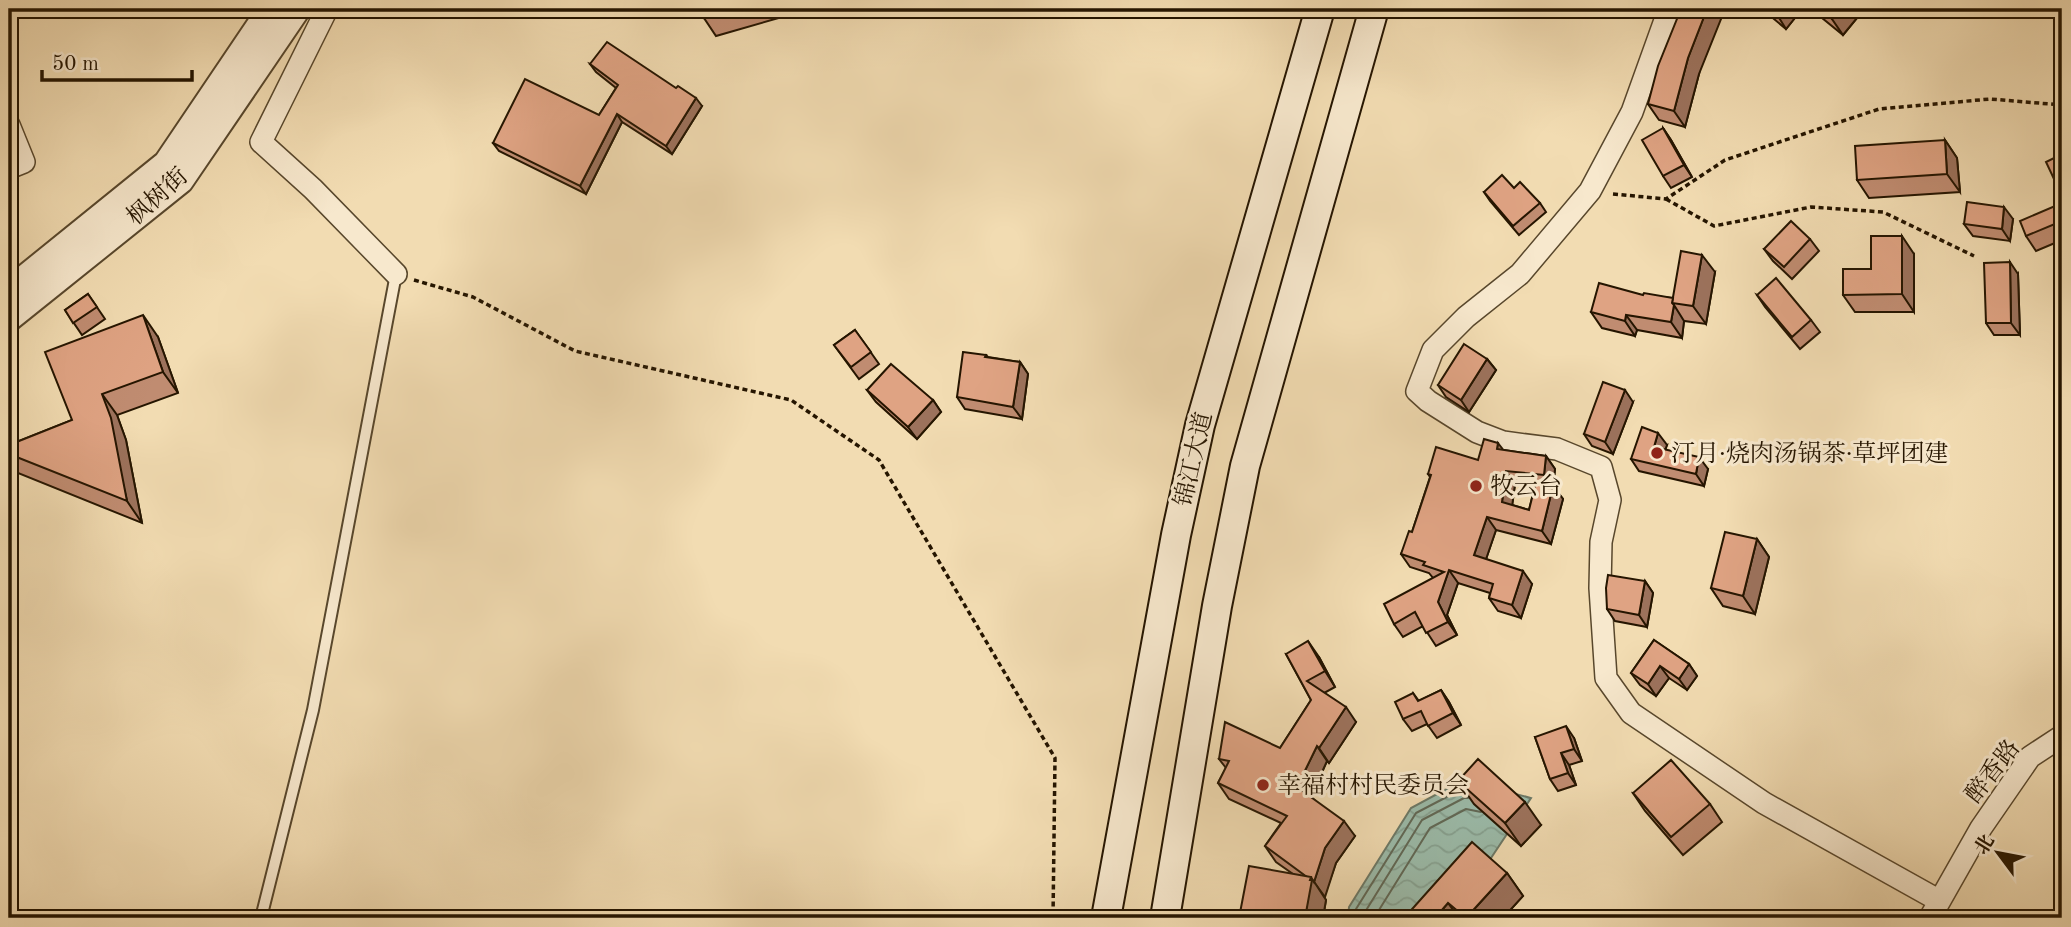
<svg xmlns="http://www.w3.org/2000/svg" width="2071" height="927" viewBox="0 0 2071 927" font-family="'Old Standard TT','Noto Serif SC',serif">
	<style>
		.water { fill: url(#water-waves); stroke: #6c7967; stroke-width: 2 }
		.lines { fill: none; stroke-linecap: round; stroke-linejoin: round }
		.shore { stroke: #606856; stroke-width: 2 }
		.service-casing { stroke: #58472c; stroke-width: 14 }
		.minor-casing { stroke: #58472c; stroke-width: 24 }
		.tertiary-casing { stroke: #58472c; stroke-width: 28 }
		.secondary-casing { stroke: #251500; stroke-width: 32 }
		.path { stroke: #251500; stroke-width: 3.5; stroke-dasharray: 5 3.5; stroke-linecap: butt }
		.service { stroke: #f7e8cd; stroke-width: 10 }
		.minor { stroke: #f7e8cd; stroke-width: 21 }
		.tertiary { stroke: #f7e8cd; stroke-width: 24 }
		.secondary { stroke: #f7e8cd; stroke-width: 28 }
		.wall { fill: #c08c71; stroke: #251500; stroke-width: 2; fill-rule: evenodd }
		.shaded-wall { fill: #9c725c; stroke: #251500; stroke-width: 2 }
		.building { fill: #dfa383; stroke: #251500; stroke-width: 2 }
		.poi-dot { fill: #8f2418; stroke: #f7e8cd; stroke-width: 2.5 }
		.labels { text-anchor: middle; stroke-width: 6; stroke-linejoin: round; paint-order: stroke }
		.street-label { font-size: 24px; fill: #251500; stroke: #f7e8cd }
		.poi-label { font-size: 24px; fill: #251500; stroke: #f7e8cd; text-anchor: start }
	</style>
	<defs>
		<pattern id="water-waves" width="16" height="10" patternUnits="userSpaceOnUse" patternTransform="scale(1.75)"><rect width="16" height="10" fill="#9bbcab"/><path d="M0 5q4-4 8 0t8 0" fill="none" stroke="#85a191"/></pattern>
	</defs>
	<rect width="100%" height="100%" fill="#f2dcb2"/>
	<filter id="stains"><feTurbulence type="fractalNoise" baseFrequency=".00286" numOctaves="4"/><feColorMatrix values="0 0 0 0 .2 0 0 0 0 .09 0 0 0 0 .02 0 0 0 .5 -.17"/></filter>
	<radialGradient id="worn" r=".72"><stop offset=".6" stop-color="#630" stop-opacity="0"/><stop offset="1" stop-color="#630" stop-opacity=".3"/></radialGradient>
	<polygon class="water" points="1463,780 1531,798 1451,918 1348,918 1349,907 1411,808"/>
	<g class="lines">
		<g class="shore">
			<polyline points="1355,918 1356,909 1416,813 1462,789"/>
			<polyline points="1364,918 1365,912 1422,820 1464,798 1468,798"/>
			<polyline points="1374,918 1430,828 1466,809 1481,812"/>
		</g>
		<g class="service-casing">
			<polyline id="service" points="261,918 313,710 396,274"/>
		</g>
		<g class="minor-casing">
			<g id="minor">
				<polyline points="327,9 261,142 313,189 396,274"/>
				<polyline points="1669,9 1632,112 1590,191 1520,274 1466,317 1433,350 1417,391 1428,401 1477,432 1503,442 1557,449 1601,467 1610,500 1601,542 1600,588 1606,678 1631,713 1764,803 1938,900"/>
				<polyline points="9,125 24,162 9,168"/>
				<polyline points="1930,918 1981,828 2030,757 2062,736"/>
			</g>
		</g>
		<g class="tertiary-casing">
			<g id="tertiary">
				<polyline points="9,290 166,163 270,9"/>
				<polyline points="9,319 181,181 298,9"/>
			</g>
		</g>
		<g class="secondary-casing">
			<g id="secondary">
				<polyline points="1106,918 1176,535 1200,425 1320,9"/>
				<polyline points="1165,918 1217,606 1245,466 1374,9"/>
			</g>
		</g>
		<g class="path">
			<polyline points="1613,194 1666,199 1725,160 1879,109 1990,99 2062,105"/>
			<polyline points="1666,199 1714,226 1811,207 1883,212 1974,256"/>
			<polyline points="414,280 473,297 575,351 791,400 879,460 1055,758 1053,918"/>
		</g>
		<use href="#service" class="service"/>
		<use href="#minor" class="minor"/>
		<use href="#tertiary" class="tertiary"/>
		<use href="#secondary" class="secondary"/>
	</g>
	<g class="wall">
		<polygon points="701,9 780,9 782,17 716,36 704,18"/>
		<polygon points="1762,9 1802,9 1786,29"/>
		<polygon points="1811,9 1850,9 1857,18 1843,35"/>
		<polygon points="590,64 702,106 672,154 622,122 586,194 499,151 493,143 599,115 616,88 596,72"/>
		<polygon points="1699,74 1685,127 1659,120 1648,104"/>
		<polygon points="1663,128 1671,140 1692,177 1671,188 1663,176"/>
		<polygon points="1945,140 1957,158 1960,192 1869,198 1857,180"/>
		<polygon points="1514,188 1540,203 1546,212 1519,235 1490,201 1484,192"/>
		<polygon points="2062,203 2062,240 2036,251 2026,236"/>
		<polygon points="2013,219 2010,241 1973,236 1964,224"/>
		<polygon points="1810,239 1819,251 1792,279 1773,261 1764,249"/>
		<polygon points="1914,254 1914,312 1855,312 1843,295 1871,269"/>
		<polygon points="1715,272 1706,324 1684,321 1682,338 1637,330 1635,336 1602,328 1591,312 1643,295 1673,298"/>
		<polygon points="2018,274 2020,335 1994,335 1986,323"/>
		<polygon points="88,294 105,319 82,335 65,310"/>
		<polygon points="1757,295 1811,320 1820,332 1800,349 1765,307"/>
		<polygon points="855,330 879,364 859,379 834,345"/>
		<polygon points="158,337 178,393 117,415 126,440 142,523 13,471 9,465 9,445 72,420"/>
		<polygon points="986,355 988,357 1020,362 1028,374 1022,419 965,409 957,397"/>
		<polygon points="1487,359 1496,370 1469,412 1446,397 1438,385"/>
		<polygon points="867,390 933,400 941,412 917,439 876,402"/>
		<polygon points="1633,402 1613,454 1592,446 1584,434"/>
		<polygon points="1667,445 1665,450 1708,469 1704,486 1639,471 1631,459"/>
		<path d="M1504,450L1546,456L1555,469L1553,486L1563,499L1551,544L1496,530L1486,559L1532,584L1521,618L1498,611L1489,598L1490,593L1458,583L1447,615L1457,635L1436,646L1423,626L1403,637L1394,624L1433,578L1429,573L1410,567L1401,554L1412,532L1430,477L1428,474L1478,460ZM1515,484L1535,486L1529,510L1512,505Z"/>
		<polygon points="1757,539 1769,557 1755,614 1723,606 1711,588"/>
		<polygon points="1645,581 1653,593 1647,627 1615,621 1607,609"/>
		<polygon points="1654,640 1689,664 1697,676 1687,690 1669,678 1656,696 1640,685 1631,673"/>
		<polygon points="1286,654 1319,657 1335,687 1324,693 1356,722 1329,763 1327,761 1311,797 1355,836 1336,863 1324,897 1326,900 1323,918 1239,918 1293,874 1276,862 1265,846 1281,823 1229,799 1218,783 1226,768 1219,759 1280,748 1311,700"/>
		<polygon points="1441,690 1449,702 1461,725 1437,738 1427,724 1412,731 1403,719 1413,693 1419,701"/>
		<polygon points="1535,737 1574,738 1582,761 1569,765 1576,785 1558,791 1550,779"/>
		<polygon points="1458,781 1541,825 1521,846 1474,804"/>
		<polygon points="1633,793 1710,804 1722,822 1683,855 1645,811"/>
		<polygon points="1507,873 1523,896 1503,918 1405,918"/>
	</g>
	<g class="shaded-wall">
		<polygon points="1707,9 1725,9 1699,74 1685,127 1674,111 1688,58"/>
		<polygon points="1779,9 1802,9 1786,29 1776,13"/>
		<polygon points="1841,9 1850,9 1857,18 1843,35 1832,19"/>
		<polygon points="696,98 702,106 672,154 666,146"/>
		<polygon points="617,114 622,122 586,194 580,186"/>
		<polygon points="1663,128 1671,140 1692,177 1684,165"/>
		<polygon points="1945,140 1957,158 1960,192 1947,174"/>
		<polygon points="2004,207 2013,219 2010,241 2002,229"/>
		<polygon points="1902,236 1914,254 1914,312 1902,294"/>
		<polygon points="1702,255 1715,272 1706,324 1693,306"/>
		<polygon points="2010,262 2018,274 2020,335 2011,323"/>
		<polygon points="1674,305 1684,321 1682,338 1671,322"/>
		<polygon points="143,315 158,337 178,393 163,372"/>
		<polygon points="1626,315 1637,330 1635,336 1625,321"/>
		<polygon points="1487,359 1496,370 1469,412 1461,400"/>
		<polygon points="1020,362 1028,374 1022,419 1013,407"/>
		<polygon points="1625,390 1633,402 1613,454 1605,442"/>
		<polygon points="102,394 117,415 126,440 142,523 127,501"/>
		<polygon points="933,400 941,412 917,439 908,427"/>
		<polygon points="1658,433 1667,445 1662,459 1654,447"/>
		<polygon points="1498,443 1508,456 1497,449"/>
		<polygon points="1546,456 1555,469 1553,488 1544,475"/>
		<polygon points="1699,457 1708,469 1704,486 1696,474"/>
		<polygon points="1506,471 1515,484 1511,515 1502,502"/>
		<polygon points="1553,486 1563,499 1551,544 1542,531"/>
		<polygon points="1487,517 1496,530 1483,568 1474,555"/>
		<polygon points="1757,539 1769,557 1755,614 1743,596"/>
		<polygon points="1449,570 1458,583 1447,615 1457,635 1448,622 1438,602"/>
		<polygon points="1523,571 1532,584 1521,618 1512,605"/>
		<polygon points="1645,581 1653,593 1647,627 1639,615"/>
		<polygon points="1308,641 1319,657 1335,687 1325,671"/>
		<polygon points="1689,664 1697,676 1687,690 1679,679"/>
		<polygon points="1660,666 1669,678 1656,696 1648,684"/>
		<polygon points="1441,690 1449,702 1461,725 1453,713"/>
		<polygon points="1346,707 1356,722 1329,763 1319,748"/>
		<polygon points="1566,726 1574,738 1582,761 1574,749"/>
		<polygon points="1317,746 1327,761 1308,803 1297,787"/>
		<polygon points="1561,753 1569,765 1576,785 1568,773"/>
		<polygon points="1525,802 1541,825 1521,846 1505,823"/>
		<polygon points="1344,821 1355,836 1336,863 1325,897 1314,882 1325,848"/>
		<polygon points="1507,873 1523,896 1503,918 1466,918"/>
		<polygon points="1311,877 1326,900 1323,918 1305,918"/>
		<polygon points="1448,903 1459,918 1435,918"/>
	</g>
	<g class="building">
		<polygon points="701,9 738,9 704,18"/>
		<polygon points="1681,9 1707,9 1688,58 1674,111 1648,104 1658,66"/>
		<polygon points="1770,9 1779,9 1776,13"/>
		<polygon points="1819,9 1841,9 1832,19"/>
		<polygon points="607,42 676,88 678,86 696,98 666,146 617,114 580,186 493,143 525,79 599,115 618,85 590,64"/>
		<polygon points="1663,128 1684,165 1663,176 1642,140"/>
		<polygon points="1945,140 1947,174 1857,180 1855,146"/>
		<polygon points="2062,154 2062,196 2046,162"/>
		<polygon points="1502,175 1514,188 1520,182 1540,203 1513,226 1484,192"/>
		<polygon points="1967,202 2004,207 2002,229 1964,224"/>
		<polygon points="2062,203 2062,221 2026,236 2020,221"/>
		<polygon points="1791,221 1810,239 1784,267 1764,249"/>
		<polygon points="1871,236 1902,236 1902,294 1843,295 1843,269 1871,269"/>
		<polygon points="1681,251 1702,255 1693,306 1672,303"/>
		<polygon points="2010,262 2011,323 1986,323 1984,263"/>
		<polygon points="1776,278 1811,320 1792,337 1757,295"/>
		<polygon points="1599,283 1643,295 1644,293 1673,298 1672,303 1674,305 1671,322 1626,315 1625,321 1591,312"/>
		<polygon points="88,294 97,307 73,323 65,310"/>
		<polygon points="143,315 163,372 102,394 111,418 127,501 9,454 9,445 72,420 45,352"/>
		<polygon points="855,330 871,352 851,367 834,345"/>
		<polygon points="1464,344 1487,359 1461,400 1438,385"/>
		<polygon points="963,352 986,355 985,357 1020,362 1013,407 957,397"/>
		<polygon points="891,364 933,400 908,427 867,390"/>
		<polygon points="1603,382 1625,390 1605,442 1584,434"/>
		<polygon points="1642,427 1658,433 1654,447 1699,457 1696,474 1631,459"/>
		<polygon points="1484,439 1498,443 1497,449 1546,456 1544,475 1506,471 1502,502 1529,510 1536,482 1553,486 1542,531 1487,517 1474,555 1523,571 1512,605 1489,598 1493,584 1449,570 1438,602 1448,622 1426,633 1415,612 1394,624 1384,604 1444,572 1423,565 1425,562 1401,554 1409,531 1412,532 1431,475 1428,474 1436,447 1478,460"/>
		<polygon points="1725,532 1757,539 1743,596 1711,588"/>
		<polygon points="1608,575 1645,581 1639,615 1607,609 1606,588"/>
		<polygon points="1654,640 1689,664 1679,679 1660,666 1648,684 1631,673"/>
		<polygon points="1308,641 1325,671 1307,681 1346,707 1319,748 1317,746 1297,787 1344,821 1325,848 1314,882 1311,877 1307,877 1265,846 1287,816 1218,783 1229,761 1219,759 1225,722 1280,748 1311,700 1286,654"/>
		<polygon points="1441,690 1453,713 1428,726 1421,711 1403,719 1395,702 1413,693 1418,701"/>
		<polygon points="1566,726 1574,749 1561,753 1568,773 1550,779 1535,737"/>
		<polygon points="1478,759 1525,802 1505,823 1458,781"/>
		<polygon points="1671,760 1710,804 1671,837 1633,793"/>
		<polygon points="1472,842 1507,873 1466,918 1448,903 1435,918 1406,918 1405,917"/>
		<polygon points="1249,866 1311,877 1310,880 1312,880 1305,918 1239,918"/>
	</g>
	<g class="poi-dot">
		<circle cx="1657" cy="453" r="7"/>
		<circle cx="1476" cy="486" r="7"/>
		<circle cx="1263" cy="785" r="7"/>
	</g>
	<g class="labels">
		<g class="street-label">
			<text transform="translate(157 196) rotate(-42)" y="8">枫树街</text>
			<text transform="translate(1193 459) rotate(-77)" y="8">锦江大道</text>
			<text transform="translate(1992 771) rotate(-52)" y="8">醉香路</text>
		</g>
		<g class="poi-label">
			<text x="1671" y="461">汀月·烧肉汤锅茶·草坪团建</text>
			<text x="1490" y="494">牧云台</text>
			<text x="1277" y="793">幸福村村民委员会</text>
		</g>
	</g>
	<rect width="2071" height="927" fill="none" stroke="#f2dcb2" stroke-width="35"/>
	<rect x="10" y="10" width="2050" height="906" fill="none" stroke="#251500" stroke-width="3.5"/>
	<rect x="18" y="18" width="2036" height="892" fill="none" stroke="#251500" stroke-width="2"/>
	<g transform="translate(1998 853) rotate(302)" stroke="#f7e8cd" stroke-width="5" paint-order="stroke">
	<path d="M0-5L12 26L0 18L-12 26Z" fill="#251500"/>
	<text y="-10" font-size="19" font-weight="bold" text-anchor="middle" fill="#251500">北</text>
	</g>
	<path d="M42 70v10h150v-10" fill="none" stroke="#251500" stroke-width="3.5"/>
	<text x="52" y="70" font-size="21" fill="#251500" stroke="#f7e8cd" stroke-width="5" paint-order="stroke">50 m</text>
	<rect width="100%" height="100%" filter="url(#stains)"/>
	<rect width="100%" height="100%" fill="url(#worn)"/>
</svg>
